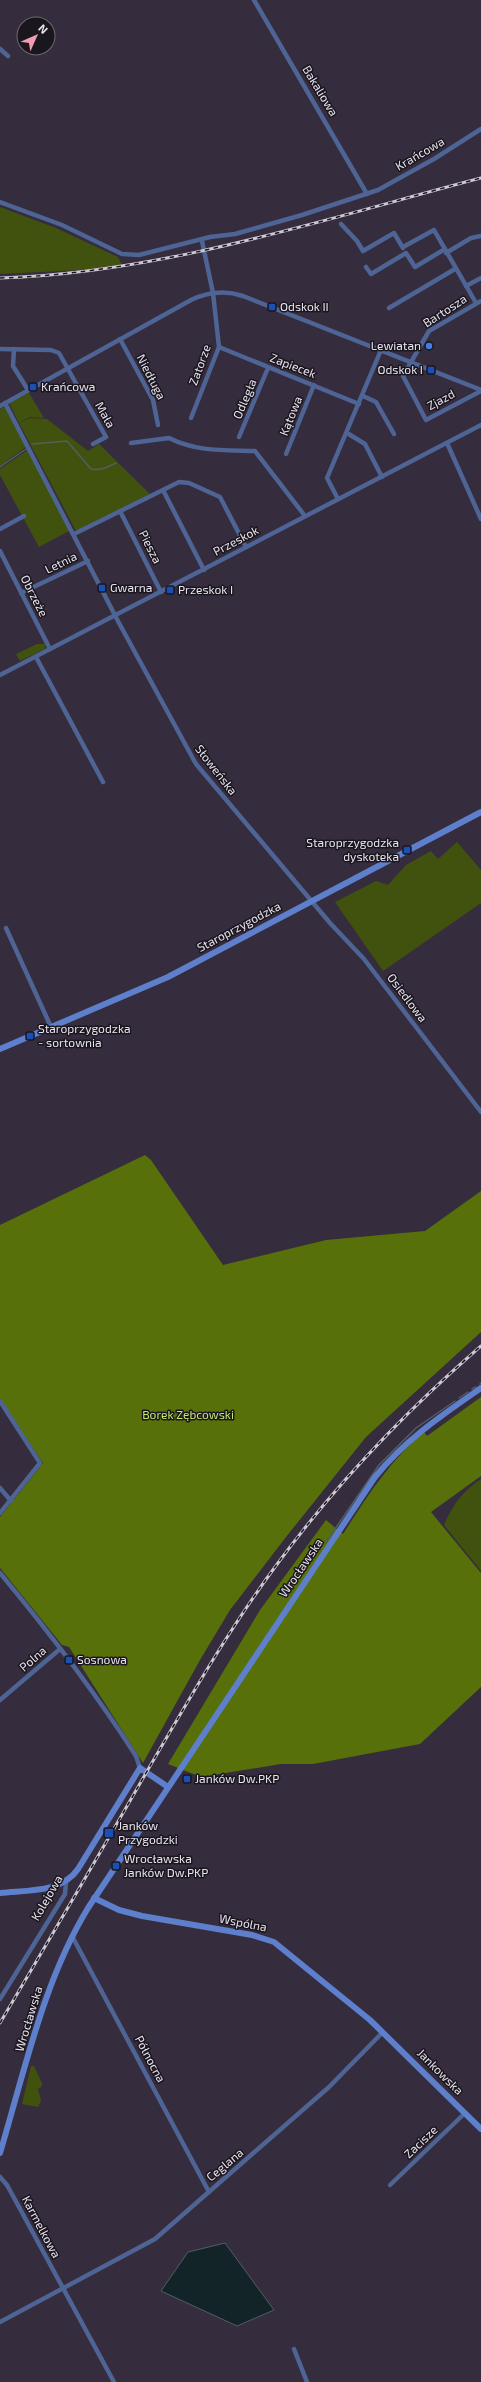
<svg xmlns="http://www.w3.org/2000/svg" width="481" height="2382" viewBox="0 0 481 2382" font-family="'Exo 2',sans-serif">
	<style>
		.green { fill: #40520d }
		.forest { fill: #57700a }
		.water { fill: #122428; stroke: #525d64 }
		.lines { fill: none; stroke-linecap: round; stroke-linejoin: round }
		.stream { stroke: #525d64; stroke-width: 1.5 }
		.street { stroke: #4e6494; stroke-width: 4.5 }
		.secondary { stroke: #5d7fcc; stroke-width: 6 }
		.rail-casing { stroke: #cec8d5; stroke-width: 3 }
		.rail { stroke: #1a161e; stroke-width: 1.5; stroke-dasharray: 4.5; stroke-linecap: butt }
		.transit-dot { fill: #1a4fb4; stroke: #1a161e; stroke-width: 1.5 }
		.shop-dot { fill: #3f7fe0; stroke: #1a161e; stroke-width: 1.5 }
		.labels { text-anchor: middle; stroke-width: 3; stroke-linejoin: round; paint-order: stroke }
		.street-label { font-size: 12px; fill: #e9e3ef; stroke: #1a161e }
		.poi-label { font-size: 12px; fill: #e9e3ef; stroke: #1a161e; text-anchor: start }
		.park-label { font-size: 12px; fill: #c3e872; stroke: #1a161e }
	</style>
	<rect width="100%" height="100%" fill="#352c3e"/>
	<g class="green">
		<polygon points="0,207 56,228 118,257 122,265 81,270 0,274"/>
		<polygon points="29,393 44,418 30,417 19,423 9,403"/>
		<polygon points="6,406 27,446 0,466 0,409"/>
		<polygon points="30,418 47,419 88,451 99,444 150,494 76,531 19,423"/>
		<polygon points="29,449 71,530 39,547 0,475 0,469"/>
		<polygon points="37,644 45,644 45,649 20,661 16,654"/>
		<polygon points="457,842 481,870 481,903 383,971 335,902 376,881 388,885 406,865 431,851 438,859"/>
		<path d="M481,1479V1571L444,1525C453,1504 462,1492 481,1479Z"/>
		<polygon points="31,2066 34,2066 42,2083 42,2086 38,2089 41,2100 38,2107 22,2104"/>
	</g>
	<g class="forest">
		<polygon points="145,1155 151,1160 223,1265 326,1240 425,1231 481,1191 481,1332 366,1437 286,1537 230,1610 200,1660 143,1763 69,1647 62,1645 0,1568 0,1517 43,1463 0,1399 0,1225"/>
		<path d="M481,1397V1476L431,1512L481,1573V1687L420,1744L313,1764H281L201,1777L168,1764L260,1610L326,1520L343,1534C366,1498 390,1460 424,1432L427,1436Z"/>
	</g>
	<polygon class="water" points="225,2243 274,2310 237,2326 161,2291 188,2252"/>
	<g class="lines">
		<g class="stream">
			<path d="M32,444L67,441L91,469C100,471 108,467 116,463"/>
			<polyline points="0,467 26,449"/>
			<polyline points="480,1384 481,1383"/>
			<polyline points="472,1389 476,1387"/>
			<polyline points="459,1398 468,1392"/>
			<polyline points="326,1542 379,1465 416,1428 455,1401"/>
		</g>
		<g class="street">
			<polyline points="254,0 367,194"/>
			<polyline points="0,49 8,56"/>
			<polyline points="0,202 62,225 122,254 139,255 210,237 235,234 302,215 378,190 434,159 481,129"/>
			<polyline points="341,224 357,241 363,251 394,233 403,248"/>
			<polyline points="403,247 434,230 476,303"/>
			<polyline points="446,253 471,238 481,236"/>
			<polyline points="366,267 371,274 406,253 415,267 445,249"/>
			<polyline points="466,286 481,278"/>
			<polyline points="481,301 429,331 403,376 426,420 481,391"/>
			<polyline points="389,308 455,269"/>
			<polyline points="120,339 153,400 158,425"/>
			<polyline points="219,347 359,404"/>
			<polyline points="0,349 51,350 59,353 106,437 93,444"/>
			<polyline points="14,349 13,366 28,390"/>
			<polyline points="363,396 376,402 394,434"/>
			<polyline points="5,403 119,623 196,764 330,923 364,959 481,1112"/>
			<path d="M0,406L191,300C208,292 225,290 243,296L481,390"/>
			<polyline points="191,418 219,347 213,293 202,241"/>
			<polyline points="347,433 365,444 382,477"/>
			<polyline points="239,437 268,368"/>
			<path d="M131,443L169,438C197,452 224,450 255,451L305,516"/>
			<polyline points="447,443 481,519"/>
			<polyline points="286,454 314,385"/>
			<polyline points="163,490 204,570"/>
			<polyline points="338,499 327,478 381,350"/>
			<polyline points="120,511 161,592"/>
			<polyline points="0,529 24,516"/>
			<polyline points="74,534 179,482 189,483 220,497 246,547"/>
			<polyline points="0,551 50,649"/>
			<polyline points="21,593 88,561"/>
			<polyline points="36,657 103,782"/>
			<polyline points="0,675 481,425"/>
			<polyline points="6,928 51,1027"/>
			<polyline points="0,1401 40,1463 0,1513"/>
			<polyline points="0,1488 11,1501"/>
			<path d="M0,1573C49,1632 95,1692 136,1756L140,1768"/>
			<polyline points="0,1700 60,1649"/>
			<polyline points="72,1936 209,2192"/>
			<polyline points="0,1999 65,1894 66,1882"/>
			<polyline points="0,2177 7,2185 114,2382"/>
			<polyline points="390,2185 465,2113"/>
			<polyline points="0,2322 155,2239 329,2087 383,2032"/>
			<polyline points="294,2349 307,2382"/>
		</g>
		<g class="secondary">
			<polyline points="0,1049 168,977 481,812"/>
			<path d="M0,1893C26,1890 62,1893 78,1869L140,1768L168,1787"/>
			<polyline points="94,1898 119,1910 142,1916 252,1935 274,1942 370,2020 481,2129"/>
			<path d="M0,2153C25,2070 43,1982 88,1908L375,1477C405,1440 442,1415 481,1388"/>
		</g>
		<g class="rail-casing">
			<g id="rail">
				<path d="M0,278C163,273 324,219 481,178"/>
				<path d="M0,2023C49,1940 98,1857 146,1773C187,1703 227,1632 275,1567C335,1485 405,1412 481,1346"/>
			</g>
		</g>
		<use href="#rail" class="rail"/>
	</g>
	<g class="transit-dot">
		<rect x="268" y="303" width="8" height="8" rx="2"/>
		<rect x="427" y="366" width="8" height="8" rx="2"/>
		<rect x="29" y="383" width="8" height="8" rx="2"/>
		<rect x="98" y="584" width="8" height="8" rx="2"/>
		<rect x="166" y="586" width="8" height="8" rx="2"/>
		<rect x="403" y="846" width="8" height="8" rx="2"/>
		<rect x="26" y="1032" width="8" height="8" rx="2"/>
		<rect x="65" y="1656" width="8" height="8" rx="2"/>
		<rect x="183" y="1775" width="8" height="8" rx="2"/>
		<rect x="104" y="1828" width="10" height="10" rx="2"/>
		<rect x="112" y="1862" width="8" height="8" rx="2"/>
	</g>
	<circle class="shop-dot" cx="429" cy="346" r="4"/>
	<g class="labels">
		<g class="street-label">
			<text transform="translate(320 91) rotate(59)" y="4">Bakaliowa</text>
			<text transform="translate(420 154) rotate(-30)" y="4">Krańcowa</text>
			<text transform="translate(445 311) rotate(-33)" y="4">Bartosza</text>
			<text transform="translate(200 365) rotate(-70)" y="4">Zatorze</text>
			<text transform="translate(293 366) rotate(21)" y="4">Zapiecek</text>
			<text transform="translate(151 377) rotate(63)" y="4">Niedługa</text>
			<text transform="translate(245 399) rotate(-67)" y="4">Odległa</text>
			<text transform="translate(441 400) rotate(-28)" y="4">Zjazd</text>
			<text transform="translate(105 415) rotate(61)" y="4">Mała</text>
			<text transform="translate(291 416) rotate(-68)" y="4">Kątowa</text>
			<text transform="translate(236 541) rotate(-28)" y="4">Przeskok</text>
			<text transform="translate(150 547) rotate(63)" y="4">Piesza</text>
			<text transform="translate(61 563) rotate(-26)" y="4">Letnia</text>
			<text transform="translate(34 596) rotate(63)" y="4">Obrzeże</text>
			<text transform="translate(216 770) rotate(52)" y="4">Słoweńska</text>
			<text transform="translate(239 927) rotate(-28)" y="4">Staroprzygodzka</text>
			<text transform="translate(407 998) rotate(53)" y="4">Osiedlowa</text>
			<text transform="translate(301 1568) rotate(-56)" y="4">Wrocławska</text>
			<text transform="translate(33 1659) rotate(-41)" y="4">Polna</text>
			<text transform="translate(47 1898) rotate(-60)" y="4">Kolejowa</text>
			<text transform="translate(243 1923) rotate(11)" y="4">Wspólna</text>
			<text transform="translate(29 2019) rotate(-73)" y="4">Wrocławska</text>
			<text transform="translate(150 2059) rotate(62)" y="4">Północna</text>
			<text transform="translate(440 2072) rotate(45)" y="4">Jankowska</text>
			<text transform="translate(421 2142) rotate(-44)" y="4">Zacisze</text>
			<text transform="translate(225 2165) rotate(-40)" y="4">Ceglana</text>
			<text transform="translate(41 2227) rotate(62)" y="4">Karmelkowa</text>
		</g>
		<g class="poi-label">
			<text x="280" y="311">Odskok II</text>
			<text x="421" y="350" text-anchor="end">Lewiatan</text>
			<text x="423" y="374" text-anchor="end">Odskok I</text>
			<text x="41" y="391">Krańcowa</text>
			<text x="110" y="592">Gwarna</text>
			<text x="178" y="594">Przeskok I</text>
			<text x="399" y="847" text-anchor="end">Staroprzygodzka<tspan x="399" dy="14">dyskoteka</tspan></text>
			<text x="38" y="1033">Staroprzygodzka<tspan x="38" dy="14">- sortownia</tspan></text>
			<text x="77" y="1664">Sosnowa</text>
			<text x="195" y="1783">Janków Dw.PKP</text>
			<text x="118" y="1830">Janków<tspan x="118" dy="14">Przygodzki</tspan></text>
			<text x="124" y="1863">Wrocławska<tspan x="124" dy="14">Janków Dw.PKP</tspan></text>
		</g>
		<g class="park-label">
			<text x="188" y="1419">Borek Zębcowski</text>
		</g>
	</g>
	<g transform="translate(36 36) rotate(45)"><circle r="19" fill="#1a161e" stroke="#6d6872"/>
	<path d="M0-3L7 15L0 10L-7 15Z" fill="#f19ab3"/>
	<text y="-6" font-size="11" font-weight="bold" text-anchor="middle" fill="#e9e3ef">N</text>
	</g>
</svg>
